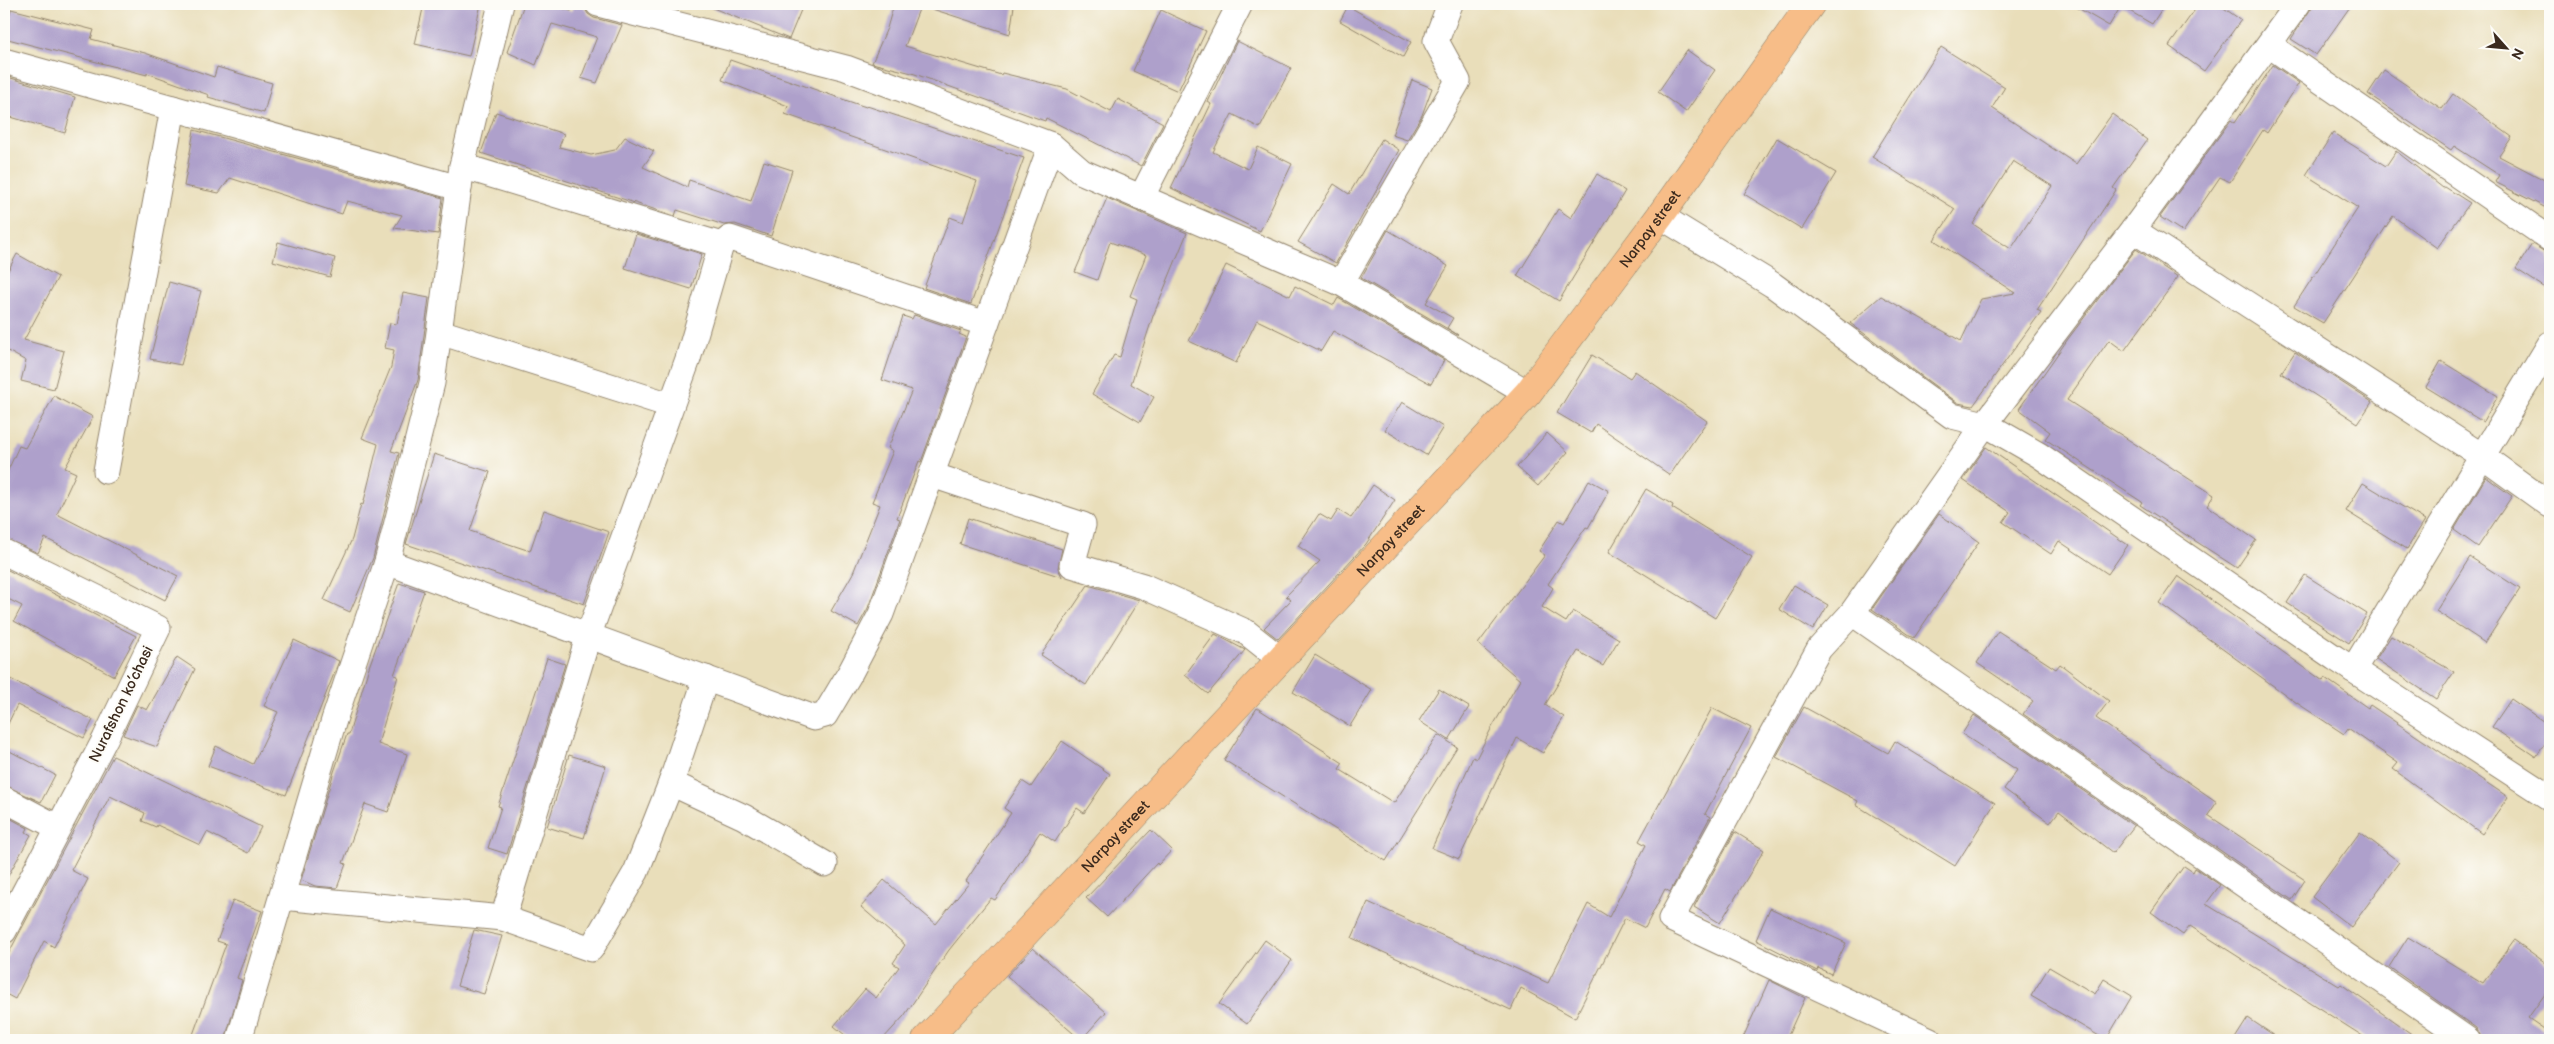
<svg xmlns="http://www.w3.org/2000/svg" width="2554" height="1044" viewBox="0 0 2554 1044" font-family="'Balsamiq Sans',sans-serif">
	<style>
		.building { fill: #aea0cb; fill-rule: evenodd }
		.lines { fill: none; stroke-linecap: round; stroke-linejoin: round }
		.minor-casing { stroke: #92846c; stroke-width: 27 }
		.major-casing { stroke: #92846c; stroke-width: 29 }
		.minor { stroke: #fff; stroke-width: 25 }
		.major { stroke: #f7bd88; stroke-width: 28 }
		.labels { text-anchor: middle; stroke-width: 4; stroke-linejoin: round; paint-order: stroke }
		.street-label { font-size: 15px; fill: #3b2a1e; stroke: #fdfcf7 }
	</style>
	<rect width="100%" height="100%" fill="#fdfcf7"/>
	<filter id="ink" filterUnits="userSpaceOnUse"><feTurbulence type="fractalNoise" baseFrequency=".02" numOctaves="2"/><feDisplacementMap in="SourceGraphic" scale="10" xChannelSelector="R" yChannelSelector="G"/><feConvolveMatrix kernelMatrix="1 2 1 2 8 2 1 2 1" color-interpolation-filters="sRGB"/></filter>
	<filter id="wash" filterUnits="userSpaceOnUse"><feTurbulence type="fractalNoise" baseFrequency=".0096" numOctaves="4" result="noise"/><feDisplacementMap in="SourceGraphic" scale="20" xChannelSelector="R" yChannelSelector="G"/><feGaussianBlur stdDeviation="1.12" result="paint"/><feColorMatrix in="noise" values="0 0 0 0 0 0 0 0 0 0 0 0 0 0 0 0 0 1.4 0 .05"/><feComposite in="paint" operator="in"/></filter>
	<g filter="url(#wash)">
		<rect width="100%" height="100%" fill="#e9deba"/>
		<g id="blocks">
			<g class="building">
				<polygon points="424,4 481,4 469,56 415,44"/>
				<polygon points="524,4 550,4 571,11 576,4 584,7 588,14 594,18 622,25 597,83 581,78 597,37 552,24 536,65 507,52"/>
				<polygon points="703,4 786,4 801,10 789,39"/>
				<polygon points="894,4 921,4 905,46 1001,75 1002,73 1067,89 1111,112 1118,99 1163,123 1141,166 1046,118 1045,121 912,73 872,63 887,28"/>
				<polygon points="927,4 1005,4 1014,6 1010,34 926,7"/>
				<polygon points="2071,4 2165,4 2152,24 2121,6 2109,26"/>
				<polygon points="2199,4 2218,4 2241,20 2204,71 2169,46"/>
				<polygon points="2314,4 2352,4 2316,55 2291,39"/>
				<polygon points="1348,6 1411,42 1403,57 1340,21"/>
				<polygon points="11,9 94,30 91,39 145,53 214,77 217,67 272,83 264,113 208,97 209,95 147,73 147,75 4,38"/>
				<polygon points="1161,10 1206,31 1178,91 1133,71"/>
				<polygon points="1237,41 1291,68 1260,128 1232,114 1213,152 1248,169 1258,147 1292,164 1260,231 1171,188 1211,104 1208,102"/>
				<path d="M1941,47L2005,87L1992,108L2076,164L2112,114L2147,140L2113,188L2116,190L2037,310L2041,312L1973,406L1958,403L1850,323L1881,296L1961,341L1981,299L2015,293L1934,240L1955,209L1872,157ZM2013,161L2052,186L2011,249L1973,224Z"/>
				<polygon points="1687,50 1715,70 1686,112 1658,92"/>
				<polygon points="730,60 848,101 866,107 867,106 1024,158 971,304 924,288 950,217 963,222 977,181 785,114 788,106 722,80"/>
				<polygon points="2273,65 2299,83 2267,133 2263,130 2230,182 2220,177 2183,232 2160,217 2231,120 2235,123"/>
				<polygon points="2384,70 2442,109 2453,94 2512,137 2499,156 2550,183 2550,210 2495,182 2499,175 2454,146 2451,150 2368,94"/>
				<polygon points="4,76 75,97 65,133 4,115"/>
				<polygon points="1412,80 1432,88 1422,115 1407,140 1392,135"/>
				<polygon points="496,112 564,134 559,147 591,155 615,150 625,137 654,151 643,167 687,187 689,180 751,201 764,161 792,170 771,236 735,224 724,225 677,210 675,216 481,153"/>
				<polygon points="194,130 443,198 438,234 394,228 402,215 347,201 342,214 230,178 219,193 184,186"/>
				<polygon points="2333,133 2386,166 2396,151 2443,188 2445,187 2470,203 2437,248 2393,216 2323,323 2294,306 2358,208 2306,175"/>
				<polygon points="1777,138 1836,173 1802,229 1744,194"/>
				<polygon points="1382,139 1399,150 1336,263 1298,242 1334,184 1349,194"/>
				<polygon points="1597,174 1625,191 1559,301 1517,276 1558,209 1571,218"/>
				<polygon points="1107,198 1187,233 1153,316 1131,384 1154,397 1140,422 1092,394 1114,355 1120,357 1137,299 1130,296 1146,255 1110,242 1097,280 1075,272"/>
				<polygon points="1388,230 1448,266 1426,303 1453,318 1447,328 1458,335 1361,278"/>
				<polygon points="636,234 702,254 691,289 625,268"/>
				<polygon points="278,242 335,258 330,277 273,261"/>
				<polygon points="2532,244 2550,255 2550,291 2516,269"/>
				<polygon points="2136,249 2178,277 2124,351 2109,340 2067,400 2214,495 2207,506 2256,540 2237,568 2140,505 2142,502 2045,439 2050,432 2019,409 2068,339"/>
				<polygon points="17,254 58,277 24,340 64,351 54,389 21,381 26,361 4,349 4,278"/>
				<polygon points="1226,265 1290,296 1295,286 1334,305 1338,298 1444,360 1431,384 1333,331 1321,351 1257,320 1236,363 1189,341"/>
				<polygon points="169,282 201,291 181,365 150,359"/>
				<polygon points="403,293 429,298 418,380 391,451 399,453 373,558 350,612 324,600 352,539 361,504 363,505 378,444 362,438 391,367 394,350 385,348 390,323 397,324"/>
				<polygon points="914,315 961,331 959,334 966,337 921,462 919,461 897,518 900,519 868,608 858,626 831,611 853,573 880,505 872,502 893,451 888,448 912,390 882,380 903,316 912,319"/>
				<polygon points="2295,352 2372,402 2358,423 2281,373"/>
				<polygon points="1592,355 1630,378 1635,371 1707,421 1670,475 1596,424 1591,433 1557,413"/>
				<polygon points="2441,361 2498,396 2483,422 2426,387"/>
				<polygon points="54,396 93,417 65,468 76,473 57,514 178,576 165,600 45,538 38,553 4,538 4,479 19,446 25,448"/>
				<polygon points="1402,402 1443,427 1426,455 1385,430"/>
				<polygon points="1547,433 1568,452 1538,486 1517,467"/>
				<polygon points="1986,447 2128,545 2108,574 2059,541 2051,554 2003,522 2010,512 1963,480"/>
				<polygon points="434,454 490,472 470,531 530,551 544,510 609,532 584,604 406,544"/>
				<polygon points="2486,477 2512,496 2478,547 2454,530"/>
				<polygon points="1589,480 1609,491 1588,528 1586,527 1548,584 1553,588 1542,607 1566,622 1573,611 1619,639 1603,666 1578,651 1545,705 1564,717 1543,753 1517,738 1459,859 1432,848 1473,757 1476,759 1491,729 1520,680 1478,644 1545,555 1539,551 1559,520 1564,523"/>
				<polygon points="2363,483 2425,520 2407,549 2346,511"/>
				<polygon points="1373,485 1395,500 1366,544 1278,639 1264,628 1291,600 1286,596 1320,561 1298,546 1319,514 1331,521 1338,510 1351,518"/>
				<polygon points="1646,489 1673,505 1672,508 1752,557 1715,618 1609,552"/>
				<polygon points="1939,514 1979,542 1914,638 1872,609"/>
				<polygon points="968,518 1062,549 1058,568 1062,577 960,544"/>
				<polygon points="2470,557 2520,589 2485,643 2436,611"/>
				<polygon points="4,568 136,636 114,676 14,621 22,606 4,597"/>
				<polygon points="2305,575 2367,614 2349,643 2287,603"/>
				<polygon points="2178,576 2323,681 2325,678 2368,708 2370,705 2508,797 2482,834 2393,769 2398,763 2348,728 2344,734 2297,703 2159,603"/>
				<polygon points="399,583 424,591 394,675 398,676 378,744 407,754 388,812 365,804 343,863 346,864 337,888 315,886 301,880 334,772 347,734 349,734 369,667"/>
				<polygon points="1088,585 1139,600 1086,685 1041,655"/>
				<polygon points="1794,585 1828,605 1813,630 1779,609"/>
				<polygon points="1998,631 2056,669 2060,664 2109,701 2096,718 2217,802 2208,815 2305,880 2292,900 2023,714 2033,701 1977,663"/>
				<polygon points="1215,634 1245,650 1208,694 1185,675"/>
				<polygon points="2391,636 2454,672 2436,699 2376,659"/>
				<polygon points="294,640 339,661 286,795 208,766 216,746 253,764 278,712 264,706"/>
				<polygon points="1315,655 1372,690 1350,726 1293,692"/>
				<polygon points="177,657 195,669 157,747 123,735 137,705 147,710"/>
				<polygon points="547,658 565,664 507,854 488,848 501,807 498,806"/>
				<polygon points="4,676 93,720 84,738 17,705 4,732"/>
				<polygon points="1439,689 1469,707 1449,740 1419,721"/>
				<polygon points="2511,699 2550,726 2550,736 2536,757 2492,727"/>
				<polygon points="1804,707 1888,753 1895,741 1995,803 1955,866 1856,805 1858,801 1776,757"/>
				<polygon points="1257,708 1343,763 1339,769 1394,803 1438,735 1457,747 1386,861 1224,760"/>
				<polygon points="1712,708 1751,728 1705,814 1710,817 1670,892 1665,889 1645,928 1625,918 1575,1018 1521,988 1511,1010 1352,938 1368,902 1548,983 1588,904 1609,917 1646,845 1639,841"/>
				<polygon points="1974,715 2134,826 2113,853 2059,811 2050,823 2004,789 2017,770 1962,734"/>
				<polygon points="1062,741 1110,774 1084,813 1077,808 1055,842 1040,832 995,900 991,898 949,950 904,1016 882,1040 851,1040 834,1026 865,989 876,998 899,967 893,963 905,945 861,907 884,880 936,924 969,883 966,881 1011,813 1004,808 1022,781 1031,787"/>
				<polygon points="4,748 55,775 41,802 4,785"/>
				<polygon points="569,755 606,766 584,838 547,827"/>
				<polygon points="113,756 261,827 248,853 207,832 200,845 157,825 156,827 142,821 145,813 110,796 71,870 88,879 54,947 44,941 15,999 4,993 4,962"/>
				<polygon points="4,815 28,828 26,832 31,835 4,883"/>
				<polygon points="1151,830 1172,850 1158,865 1157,863 1107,917 1086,898"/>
				<polygon points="1735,832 1764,850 1720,923 1694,907"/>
				<polygon points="2360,832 2399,862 2351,927 2312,897"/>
				<polygon points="2184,866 2193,872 2195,868 2220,885 2206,904 2339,986 2341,984 2420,1040 2369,1040 2190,926 2183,935 2151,912"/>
				<polygon points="233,900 262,911 237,978 242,980 225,1040 191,1040 226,944 217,941"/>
				<polygon points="1770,908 1846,943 1831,974 1818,968 1817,971 1756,940"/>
				<polygon points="474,930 502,936 484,994 457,986"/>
				<polygon points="2408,937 2483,983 2514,940 2550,966 2550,987 2528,1018 2550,1033 2550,1040 2482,1040 2476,1028 2389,967"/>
				<polygon points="1265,940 1292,960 1247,1024 1219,1004"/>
				<polygon points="1033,948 1106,1012 1081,1040 1007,976"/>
				<polygon points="2049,967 2095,994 2104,979 2132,996 2106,1040 2031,996"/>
				<polygon points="1769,980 1805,998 1786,1040 1742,1040"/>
				<polygon points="2248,1018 2281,1040 2234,1040"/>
			</g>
		</g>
	</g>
	<g filter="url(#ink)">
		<use href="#blocks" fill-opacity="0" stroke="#92846c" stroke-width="1"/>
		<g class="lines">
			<g class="minor-casing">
				<g id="minor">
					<polyline points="598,4 846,68 1051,145 1082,172 1341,283 1528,393"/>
					<polyline points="2269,45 2550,239"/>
					<polyline points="4,61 459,188"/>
					<polyline points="1141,198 1240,4"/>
					<polyline points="1660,216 1773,285 1952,416 1985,424 2039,455 2335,658 2550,798"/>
					<polyline points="2133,230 2482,456 2550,505"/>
					<polyline points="721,245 730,238 986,324"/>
					<polyline points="1341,283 1458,81 1436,41 1450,4"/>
					<polyline points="440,332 670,405"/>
					<polyline points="106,471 173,108"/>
					<polyline points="932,475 1083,525 1072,565 1143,586 1246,632 1280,659"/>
					<polyline points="4,552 158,628 105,739 4,931"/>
					<polyline points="387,562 814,718 825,715 850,673 881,614 1051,145"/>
					<polyline points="1852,613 2468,1040"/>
					<polyline points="2353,670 2550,344"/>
					<polyline points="706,678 671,783 744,817 825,864"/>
					<polyline points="4,799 57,827"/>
					<polyline points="282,897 503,918 589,634 688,359 721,245 462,166"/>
					<polyline points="503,918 591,949 636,872 671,783"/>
					<polyline points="239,1040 334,720 387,562 432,383 462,166 501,4"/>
					<polyline points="1930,1040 1671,919 1819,649 1852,613 1985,424 2133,230 2298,4"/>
				</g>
			</g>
			<g class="major-casing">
				<g id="major">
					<path id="s1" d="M926,1040L1528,393L1660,216L1811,4"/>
				</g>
			</g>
			<use href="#minor" class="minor"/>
			<use href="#major" class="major"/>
		</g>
	</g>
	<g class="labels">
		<g class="street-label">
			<text dy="5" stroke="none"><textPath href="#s1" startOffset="1088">Narpay street</textPath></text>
			<text dy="5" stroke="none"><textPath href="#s1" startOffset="682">Narpay street</textPath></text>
			<text transform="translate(121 704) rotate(-64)" y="5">Nurafshon ko’chasi</text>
			<text dy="5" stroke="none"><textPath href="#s1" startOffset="278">Narpay street</textPath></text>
		</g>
	</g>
	<rect width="2554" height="1044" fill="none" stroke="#fdfcf7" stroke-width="20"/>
	<g transform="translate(2506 48) rotate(117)" stroke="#fdfcf7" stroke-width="4" paint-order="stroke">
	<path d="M0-4L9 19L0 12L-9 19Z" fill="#3b2a1e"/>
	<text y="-8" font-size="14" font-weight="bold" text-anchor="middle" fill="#3b2a1e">N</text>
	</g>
</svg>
